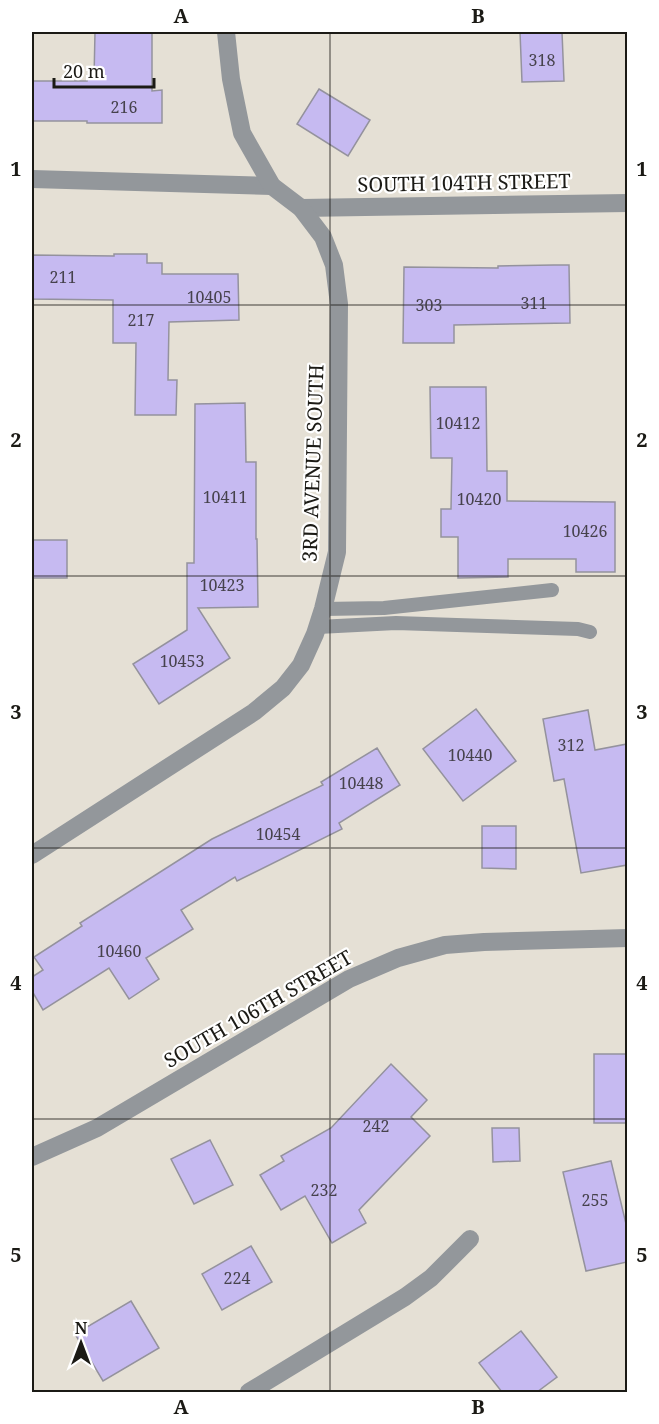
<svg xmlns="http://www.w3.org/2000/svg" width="659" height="1424" viewBox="0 0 659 1424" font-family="'Noto Serif',serif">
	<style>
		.building { fill: #c6baf1; stroke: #94929d; stroke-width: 1.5 }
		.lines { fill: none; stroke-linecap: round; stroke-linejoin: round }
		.lane { stroke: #93979b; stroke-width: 14 }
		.street { stroke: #93979b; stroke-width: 18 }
		.grid { fill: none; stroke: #1b1a15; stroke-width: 1.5; stroke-opacity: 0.55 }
		.labels { text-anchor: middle; stroke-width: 4.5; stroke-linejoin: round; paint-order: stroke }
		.number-label { font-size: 16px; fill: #46424c }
		.street-label { font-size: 20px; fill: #1b1a15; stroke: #fff }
		.neatline { fill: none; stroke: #1b1a15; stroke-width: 2 }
		.grid-label { font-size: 20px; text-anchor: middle; font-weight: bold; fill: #1b1a15 }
	</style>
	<rect width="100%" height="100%" fill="#e5e0d5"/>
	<g class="building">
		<polygon points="95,32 152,32 152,91 162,90 162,123 87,123 87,121 32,121 32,81 87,81 87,79 94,79"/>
		<polygon points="520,32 562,32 564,81 522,82"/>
		<polygon points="319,89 370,120 348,156 297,124"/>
		<polygon points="114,254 147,254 147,263 162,263 162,274 238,274 239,320 169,322 168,380 177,380 176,415 135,415 136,343 113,343 113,300 32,299 32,255 114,256"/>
		<polygon points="554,265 569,265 570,323 454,325 454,343 403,343 404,267 498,268 498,266"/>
		<polygon points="430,387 486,387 487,471 507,471 507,501 615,502 615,572 576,572 576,559 508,559 508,577 458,578 458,537 441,537 441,509 451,509 452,458 431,458"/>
		<polygon points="245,403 246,462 256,462 256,539 257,539 258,607 198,608 230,658 159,704 133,664 187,630 187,563 194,563 195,404"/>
		<rect x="32" y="540" width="35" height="38"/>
		<polygon points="476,709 516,761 463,801 423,749"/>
		<polygon points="588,710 595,750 627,744 627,865 581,873 564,779 554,781 543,719"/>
		<polygon points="377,748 400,785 339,823 342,829 237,881 235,877 181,910 193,929 146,958 159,979 129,999 109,968 43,1010 32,991 32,977 43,970 34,957 82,926 80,923 212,839 323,785 321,782"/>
		<polygon points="482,826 516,826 516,869 482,868"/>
		<rect x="594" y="1054" width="33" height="69"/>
		<polygon points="391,1064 427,1100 411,1117 430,1136 359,1210 366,1223 332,1243 305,1196 281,1210 260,1175 284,1161 281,1156 331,1128"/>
		<polygon points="492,1128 519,1128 520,1161 493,1162"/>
		<polygon points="210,1140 233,1185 194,1204 171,1159"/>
		<polygon points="611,1161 627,1228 627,1262 586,1271 563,1172"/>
		<polygon points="251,1246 272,1282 222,1310 202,1274"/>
		<polygon points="131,1301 159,1348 103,1381 75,1334"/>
		<polygon points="521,1331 557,1377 537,1392 502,1392 479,1363"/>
	</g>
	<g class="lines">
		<g class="lane">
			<polyline points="323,609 384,608 552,590"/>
			<polyline points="318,627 396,623 578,629 590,632"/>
		</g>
		<g class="street">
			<polyline points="32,179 272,186"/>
			<polyline points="301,208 628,203"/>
			<polyline points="32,855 254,712 283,688 301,665 315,634 323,609 337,552 339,304 334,265 323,237 301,208 272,186 242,133 231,79 226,32"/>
			<polyline points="32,1157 97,1128 349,979 398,958 445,945 484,942 628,938"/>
			<polyline points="249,1392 405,1297 431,1278 470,1239"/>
		</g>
	</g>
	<path class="grid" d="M330,32V1392M32,305H628M32,576H628M32,848H628M32,1119H628"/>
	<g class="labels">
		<g class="number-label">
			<text x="542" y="66">318</text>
			<text x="124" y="113">216</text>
			<text x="63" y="283">211</text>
			<text x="209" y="303">10405</text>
			<text x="534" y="309">311</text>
			<text x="429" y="311">303</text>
			<text x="141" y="326">217</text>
			<text x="458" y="429">10412</text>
			<text x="225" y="503">10411</text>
			<text x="479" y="505">10420</text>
			<text x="585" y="537">10426</text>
			<text x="222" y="591">10423</text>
			<text x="182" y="667">10453</text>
			<text x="571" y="751">312</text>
			<text x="470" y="761">10440</text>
			<text x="361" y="789">10448</text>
			<text x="278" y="840">10454</text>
			<text x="119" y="957">10460</text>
			<text x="376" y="1132">242</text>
			<text x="324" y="1196">232</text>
			<text x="595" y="1206">255</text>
			<text x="237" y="1284">224</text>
		</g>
		<g class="street-label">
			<text transform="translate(464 183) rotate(-1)" y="7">SOUTH 104TH STREET</text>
			<text transform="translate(313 463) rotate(-88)" y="7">3RD AVENUE SOUTH</text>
			<text transform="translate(258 1009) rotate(-30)" y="7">SOUTH 106TH STREET</text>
		</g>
	</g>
	<rect width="659" height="1424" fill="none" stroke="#ffffff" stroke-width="66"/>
	<g transform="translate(81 1343)" stroke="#ffffff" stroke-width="4.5" paint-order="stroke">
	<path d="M0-4.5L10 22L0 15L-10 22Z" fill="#1b1a15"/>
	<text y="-9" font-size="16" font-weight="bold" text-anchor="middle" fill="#1b1a15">N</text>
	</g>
	<path d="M54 78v9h100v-9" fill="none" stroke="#1b1a15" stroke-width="3"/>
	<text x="63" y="78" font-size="18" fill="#1b1a15" stroke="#ffffff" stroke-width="4.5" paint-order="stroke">20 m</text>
	<rect x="33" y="33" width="593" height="1358" class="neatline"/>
	<g class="grid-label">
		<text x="181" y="23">A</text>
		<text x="478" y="23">B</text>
		<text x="16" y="176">1</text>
		<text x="642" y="176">1</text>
		<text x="16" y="447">2</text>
		<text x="642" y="447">2</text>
		<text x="16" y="719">3</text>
		<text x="642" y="719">3</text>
		<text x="16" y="990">4</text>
		<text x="642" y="990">4</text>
		<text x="16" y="1262">5</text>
		<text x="642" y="1262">5</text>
		<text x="181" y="1414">A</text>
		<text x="478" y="1414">B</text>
	</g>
</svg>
